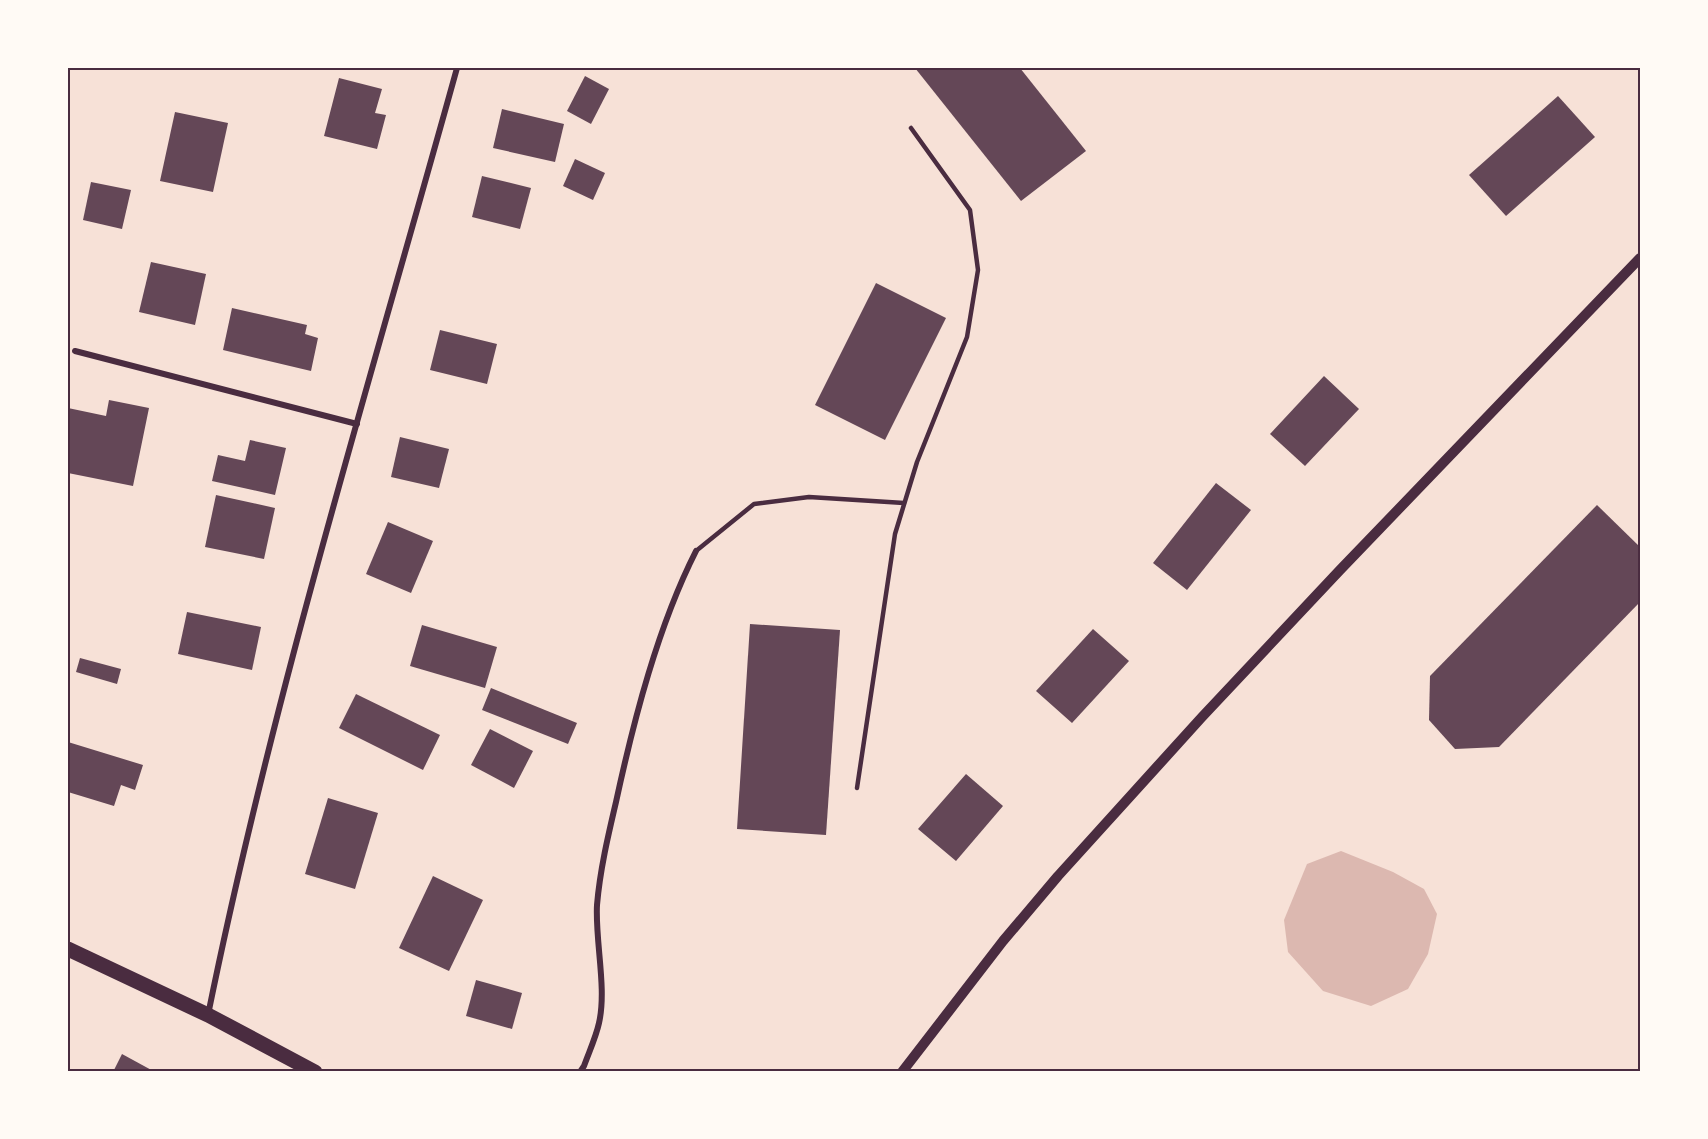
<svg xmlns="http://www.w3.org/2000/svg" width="1708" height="1139" viewBox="0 0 1708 1139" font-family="Karla,sans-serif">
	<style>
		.water { fill: #dcb8b0 }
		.building { fill: #644757 }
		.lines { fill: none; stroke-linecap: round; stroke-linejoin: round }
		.service { stroke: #4a2c40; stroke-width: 4.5 }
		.minor { stroke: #4a2c40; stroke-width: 6 }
		.tertiary { stroke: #4a2c40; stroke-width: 10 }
		.primary { stroke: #4a2c40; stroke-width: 15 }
		.neatline { fill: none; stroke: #4a2c40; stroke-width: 2 }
	</style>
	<rect width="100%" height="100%" fill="#f7e1d7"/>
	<polygon class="water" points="1341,851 1393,872 1424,889 1437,914 1428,954 1408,989 1371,1006 1323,991 1288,952 1284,920 1307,864"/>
	<g class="building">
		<polygon points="915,68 1020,68 1086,151 1021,201"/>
		<polygon points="585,76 609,89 591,124 567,111"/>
		<polygon points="339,78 382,89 375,113 386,115 377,149 324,136"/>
		<polygon points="1558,96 1595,137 1506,216 1469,175"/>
		<polygon points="502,109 564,124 555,162 493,148"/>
		<polygon points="175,112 228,123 213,192 160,181"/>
		<polygon points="575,159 605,173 593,200 563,186"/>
		<polygon points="482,176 531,188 520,229 472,217"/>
		<polygon points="91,182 131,190 122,229 83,220"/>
		<polygon points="151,262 206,274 195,325 139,312"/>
		<polygon points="876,283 946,318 885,440 815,405"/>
		<polygon points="232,308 307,325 305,334 318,338 311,371 223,350"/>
		<polygon points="440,330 497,344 487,384 430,370"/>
		<polygon points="1324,376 1359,409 1305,466 1270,434"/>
		<polygon points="109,400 149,408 133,486 68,473 68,408 106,416"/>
		<polygon points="400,437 449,449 439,488 391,477"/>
		<polygon points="250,440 286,448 275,495 212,481 218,455 245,461"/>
		<polygon points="1216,483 1251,510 1187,590 1153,563"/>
		<polygon points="216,495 275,508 264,559 205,547"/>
		<polygon points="1597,505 1640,547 1640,602 1499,747 1455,749 1429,720 1430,676"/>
		<polygon points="388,522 433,541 411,593 366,574"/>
		<polygon points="187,612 261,627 252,670 178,654"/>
		<polygon points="750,624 840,630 826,835 737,829"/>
		<polygon points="422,625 497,647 485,688 410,666"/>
		<polygon points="1093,629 1129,661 1072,723 1036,691"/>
		<polygon points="80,658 121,669 117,684 76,672"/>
		<polygon points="491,688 577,723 568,744 482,710"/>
		<polygon points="356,694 440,735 423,770 339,728"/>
		<polygon points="490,729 533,751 514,788 471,765"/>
		<polygon points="68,742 143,765 135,790 121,785 114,806 68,792"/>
		<polygon points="966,774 1003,806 956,861 918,829"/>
		<polygon points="328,798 378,813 355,889 305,874"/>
		<polygon points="433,876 483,900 449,971 399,948"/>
		<polygon points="476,980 522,993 512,1029 466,1016"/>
		<polygon points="122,1054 155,1072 113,1072"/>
	</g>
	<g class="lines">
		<g class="service">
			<polyline points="696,551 754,504 809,497 904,503"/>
			<polyline points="857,788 895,534 917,462 967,337 978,270 970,210 911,128"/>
		</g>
		<g class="minor">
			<polyline points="75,351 357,424"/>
			<path d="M208,1015C273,695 370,382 457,68"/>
			<path d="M580,1072L584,1066C589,1052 596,1037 599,1023C607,988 595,941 597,905C600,870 608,836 616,802C634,719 658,626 696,551"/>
		</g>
		<polyline class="tertiary" points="902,1072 1003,941 1058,876 1202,717 1340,570 1640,258"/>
		<polyline class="primary" points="68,949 208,1015 315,1072"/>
	</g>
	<rect width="1708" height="1139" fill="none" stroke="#fffaf5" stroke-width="138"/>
	<rect x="69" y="69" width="1570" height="1001" class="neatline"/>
</svg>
